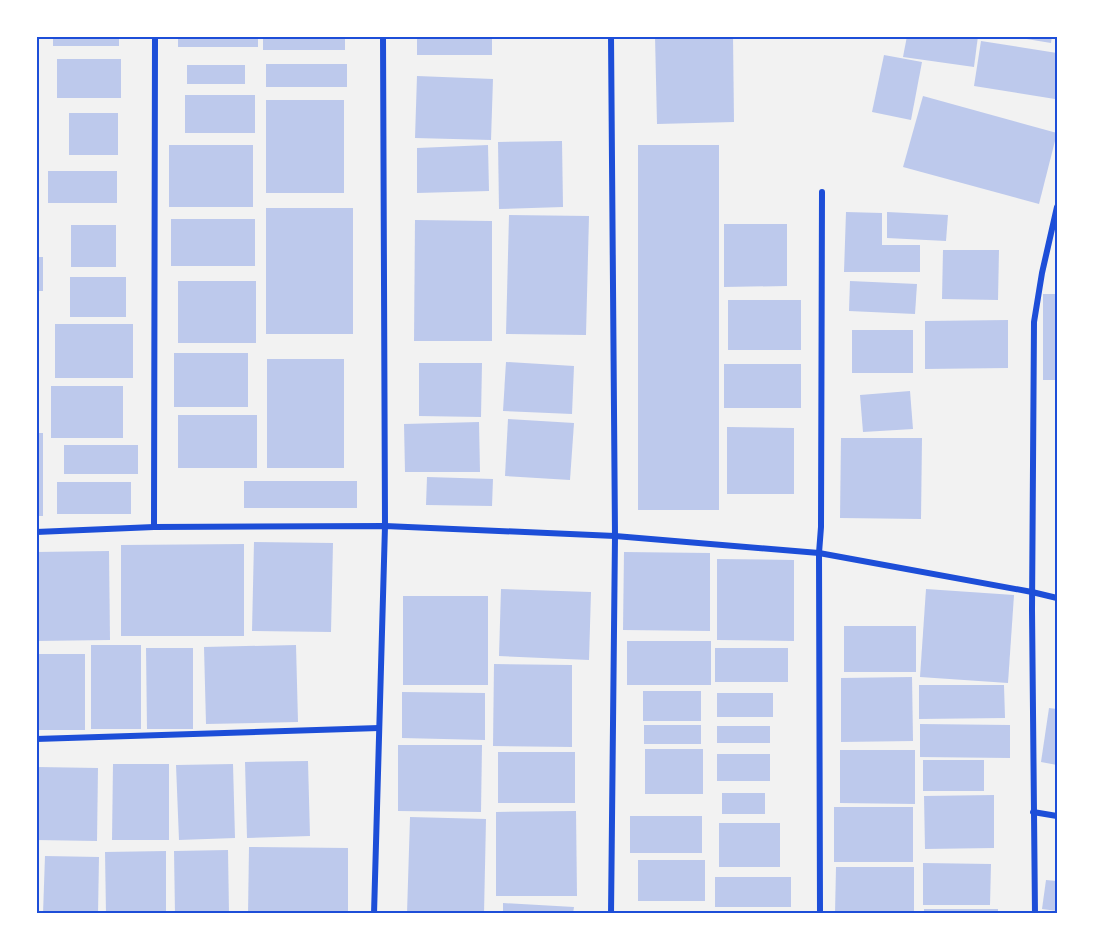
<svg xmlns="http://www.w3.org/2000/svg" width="1093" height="950" viewBox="0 0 1093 950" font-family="Signika,sans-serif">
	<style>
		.building { fill: #bdc9ec }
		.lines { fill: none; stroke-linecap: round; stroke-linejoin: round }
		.minor { stroke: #1d4ed8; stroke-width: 6 }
		.neatline { fill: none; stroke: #1d4ed8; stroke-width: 2 }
	</style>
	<rect width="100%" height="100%" fill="#f2f2f2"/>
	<g class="building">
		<rect x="53" y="36" width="66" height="10"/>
		<rect x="178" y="36" width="80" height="11"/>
		<rect x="263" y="36" width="82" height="14"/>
		<rect x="417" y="36" width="75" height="19"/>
		<polygon points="655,36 733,36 734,122 657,124"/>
		<polygon points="907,36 978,36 974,67 903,57"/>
		<polygon points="1009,36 1052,36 1051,43"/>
		<polygon points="981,41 1057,53 1055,99 974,86"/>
		<polygon points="884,55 922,62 911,120 872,112"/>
		<rect x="57" y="59" width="64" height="39"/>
		<rect x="266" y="64" width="81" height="23"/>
		<rect x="187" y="65" width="58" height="19"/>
		<polygon points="417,76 493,79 491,140 415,138"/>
		<rect x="185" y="95" width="70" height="38"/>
		<polygon points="923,96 1057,133 1039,204 903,167"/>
		<rect x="266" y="100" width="78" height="93"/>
		<rect x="69" y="113" width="49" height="42"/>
		<polygon points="562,141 563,207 499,209 498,142"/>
		<rect x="169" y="145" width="84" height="62"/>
		<polygon points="488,145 489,191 417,193 417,148"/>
		<rect x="638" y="145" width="81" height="365"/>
		<rect x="48" y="171" width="69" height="32"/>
		<rect x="266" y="208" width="87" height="126"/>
		<polygon points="846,212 882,213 882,245 920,245 920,272 844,272"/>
		<polygon points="887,212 948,215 946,241 887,238"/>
		<polygon points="509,215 589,216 586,335 506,334"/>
		<rect x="171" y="219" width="84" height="47"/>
		<polygon points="415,220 492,221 492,341 414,341"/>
		<polygon points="724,224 787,224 787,286 724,287"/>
		<rect x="71" y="225" width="45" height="42"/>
		<polygon points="943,250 999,250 998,300 942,299"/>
		<rect x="36" y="257" width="7" height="34"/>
		<rect x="70" y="277" width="56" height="40"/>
		<rect x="178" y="281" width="78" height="62"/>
		<polygon points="850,281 917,284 915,314 849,311"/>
		<rect x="1043" y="294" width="14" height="86"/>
		<rect x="728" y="300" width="73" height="50"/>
		<rect x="36" y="303" width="3" height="50"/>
		<polygon points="1008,320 1008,368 925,369 925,321"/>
		<rect x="55" y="324" width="78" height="54"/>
		<rect x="852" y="330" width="61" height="43"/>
		<rect x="174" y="353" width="74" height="54"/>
		<rect x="267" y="359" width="77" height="109"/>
		<polygon points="506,362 574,366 572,414 503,411"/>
		<polygon points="419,363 482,363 481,417 419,416"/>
		<rect x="724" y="364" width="77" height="44"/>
		<rect x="51" y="386" width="72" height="52"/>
		<polygon points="910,391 913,429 863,432 860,395"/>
		<rect x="178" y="415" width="79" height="53"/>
		<polygon points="508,419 574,423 570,480 505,476"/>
		<polygon points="479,422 480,472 405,472 404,424"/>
		<polygon points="727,427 794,428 794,494 727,494"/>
		<rect x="36" y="433" width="7" height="83"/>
		<polygon points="841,438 922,438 921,519 840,518"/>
		<rect x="64" y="445" width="74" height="29"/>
		<polygon points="427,477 493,479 492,506 426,505"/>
		<rect x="244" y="481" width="113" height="27"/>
		<rect x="57" y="482" width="74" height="32"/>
		<polygon points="254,542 333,543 331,632 252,631"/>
		<polygon points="244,544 244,636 121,636 121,545"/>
		<polygon points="109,551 110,640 36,641 36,552"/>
		<polygon points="624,552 710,553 710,631 623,630"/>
		<polygon points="717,559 794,560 794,641 717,640"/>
		<polygon points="501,589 591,592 589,660 499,656"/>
		<polygon points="926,589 1014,595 1008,683 920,677"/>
		<rect x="403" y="596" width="85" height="89"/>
		<rect x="844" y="626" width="72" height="46"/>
		<rect x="627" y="641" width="84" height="44"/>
		<rect x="91" y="645" width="50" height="84"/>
		<polygon points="296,645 298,722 206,724 204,647"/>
		<polygon points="146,648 193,648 193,729 147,729"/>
		<rect x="715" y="648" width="73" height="34"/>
		<rect x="39" y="654" width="46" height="76"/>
		<polygon points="494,664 572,665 572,747 493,746"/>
		<polygon points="912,677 913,741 841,742 841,678"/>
		<polygon points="919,685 1004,685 1005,718 919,719"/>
		<rect x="643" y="691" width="58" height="30"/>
		<polygon points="402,692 485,693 485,740 402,738"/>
		<rect x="717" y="693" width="56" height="24"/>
		<polygon points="1049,708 1057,709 1057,765 1041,762"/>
		<polygon points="920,724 1010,725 1010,758 920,757"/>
		<rect x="644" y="725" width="57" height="19"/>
		<rect x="717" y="726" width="53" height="17"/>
		<polygon points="398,745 482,745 481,812 398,811"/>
		<rect x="645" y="749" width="58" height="45"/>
		<polygon points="840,750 915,750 915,804 840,803"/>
		<rect x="498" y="752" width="77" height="51"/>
		<rect x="717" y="754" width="53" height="27"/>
		<rect x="923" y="760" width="61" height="31"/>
		<polygon points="308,761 310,836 247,838 245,762"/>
		<polygon points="113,764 169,764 169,840 112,840"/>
		<polygon points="233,764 235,838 179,840 176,765"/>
		<polygon points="38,767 98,768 97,841 36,840"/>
		<rect x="722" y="793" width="43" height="21"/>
		<polygon points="994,795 994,848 925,849 924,796"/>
		<rect x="834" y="807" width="79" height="55"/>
		<polygon points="576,811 577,896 496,896 496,812"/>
		<rect x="630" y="816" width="72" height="37"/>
		<polygon points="410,817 486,819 484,914 407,914"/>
		<rect x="719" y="823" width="61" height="44"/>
		<polygon points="249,847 348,848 348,914 248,914"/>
		<polygon points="228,850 229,914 175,914 174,851"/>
		<polygon points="166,851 166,914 106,914 105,852"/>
		<polygon points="45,856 99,857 98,914 43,914"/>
		<rect x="638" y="860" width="67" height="41"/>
		<polygon points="923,863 991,864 990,905 923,905"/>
		<polygon points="836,867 914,867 914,914 835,914"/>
		<rect x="715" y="877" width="76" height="30"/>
		<polygon points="1046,880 1057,881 1057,911 1042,909"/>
		<polygon points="503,903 574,907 573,914 503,914"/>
		<rect x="924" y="909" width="74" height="5"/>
	</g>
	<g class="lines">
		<g class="minor">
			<polyline points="611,36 615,536 611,914"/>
			<polyline points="154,527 155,36"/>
			<polyline points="36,532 154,527 385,526 615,536 819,553 1032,592 1057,598"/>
			<polyline points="36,739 379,728"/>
			<polyline points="1033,812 1057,816"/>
			<polyline points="374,914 385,526 383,36"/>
			<polyline points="820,914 819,553 821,527 822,192"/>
			<polyline points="1035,914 1032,610 1034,322 1042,273 1057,207"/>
		</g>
	</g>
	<rect width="1093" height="950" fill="none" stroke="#ffffff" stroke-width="75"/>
	<rect x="38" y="38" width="1018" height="874" class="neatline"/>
</svg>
